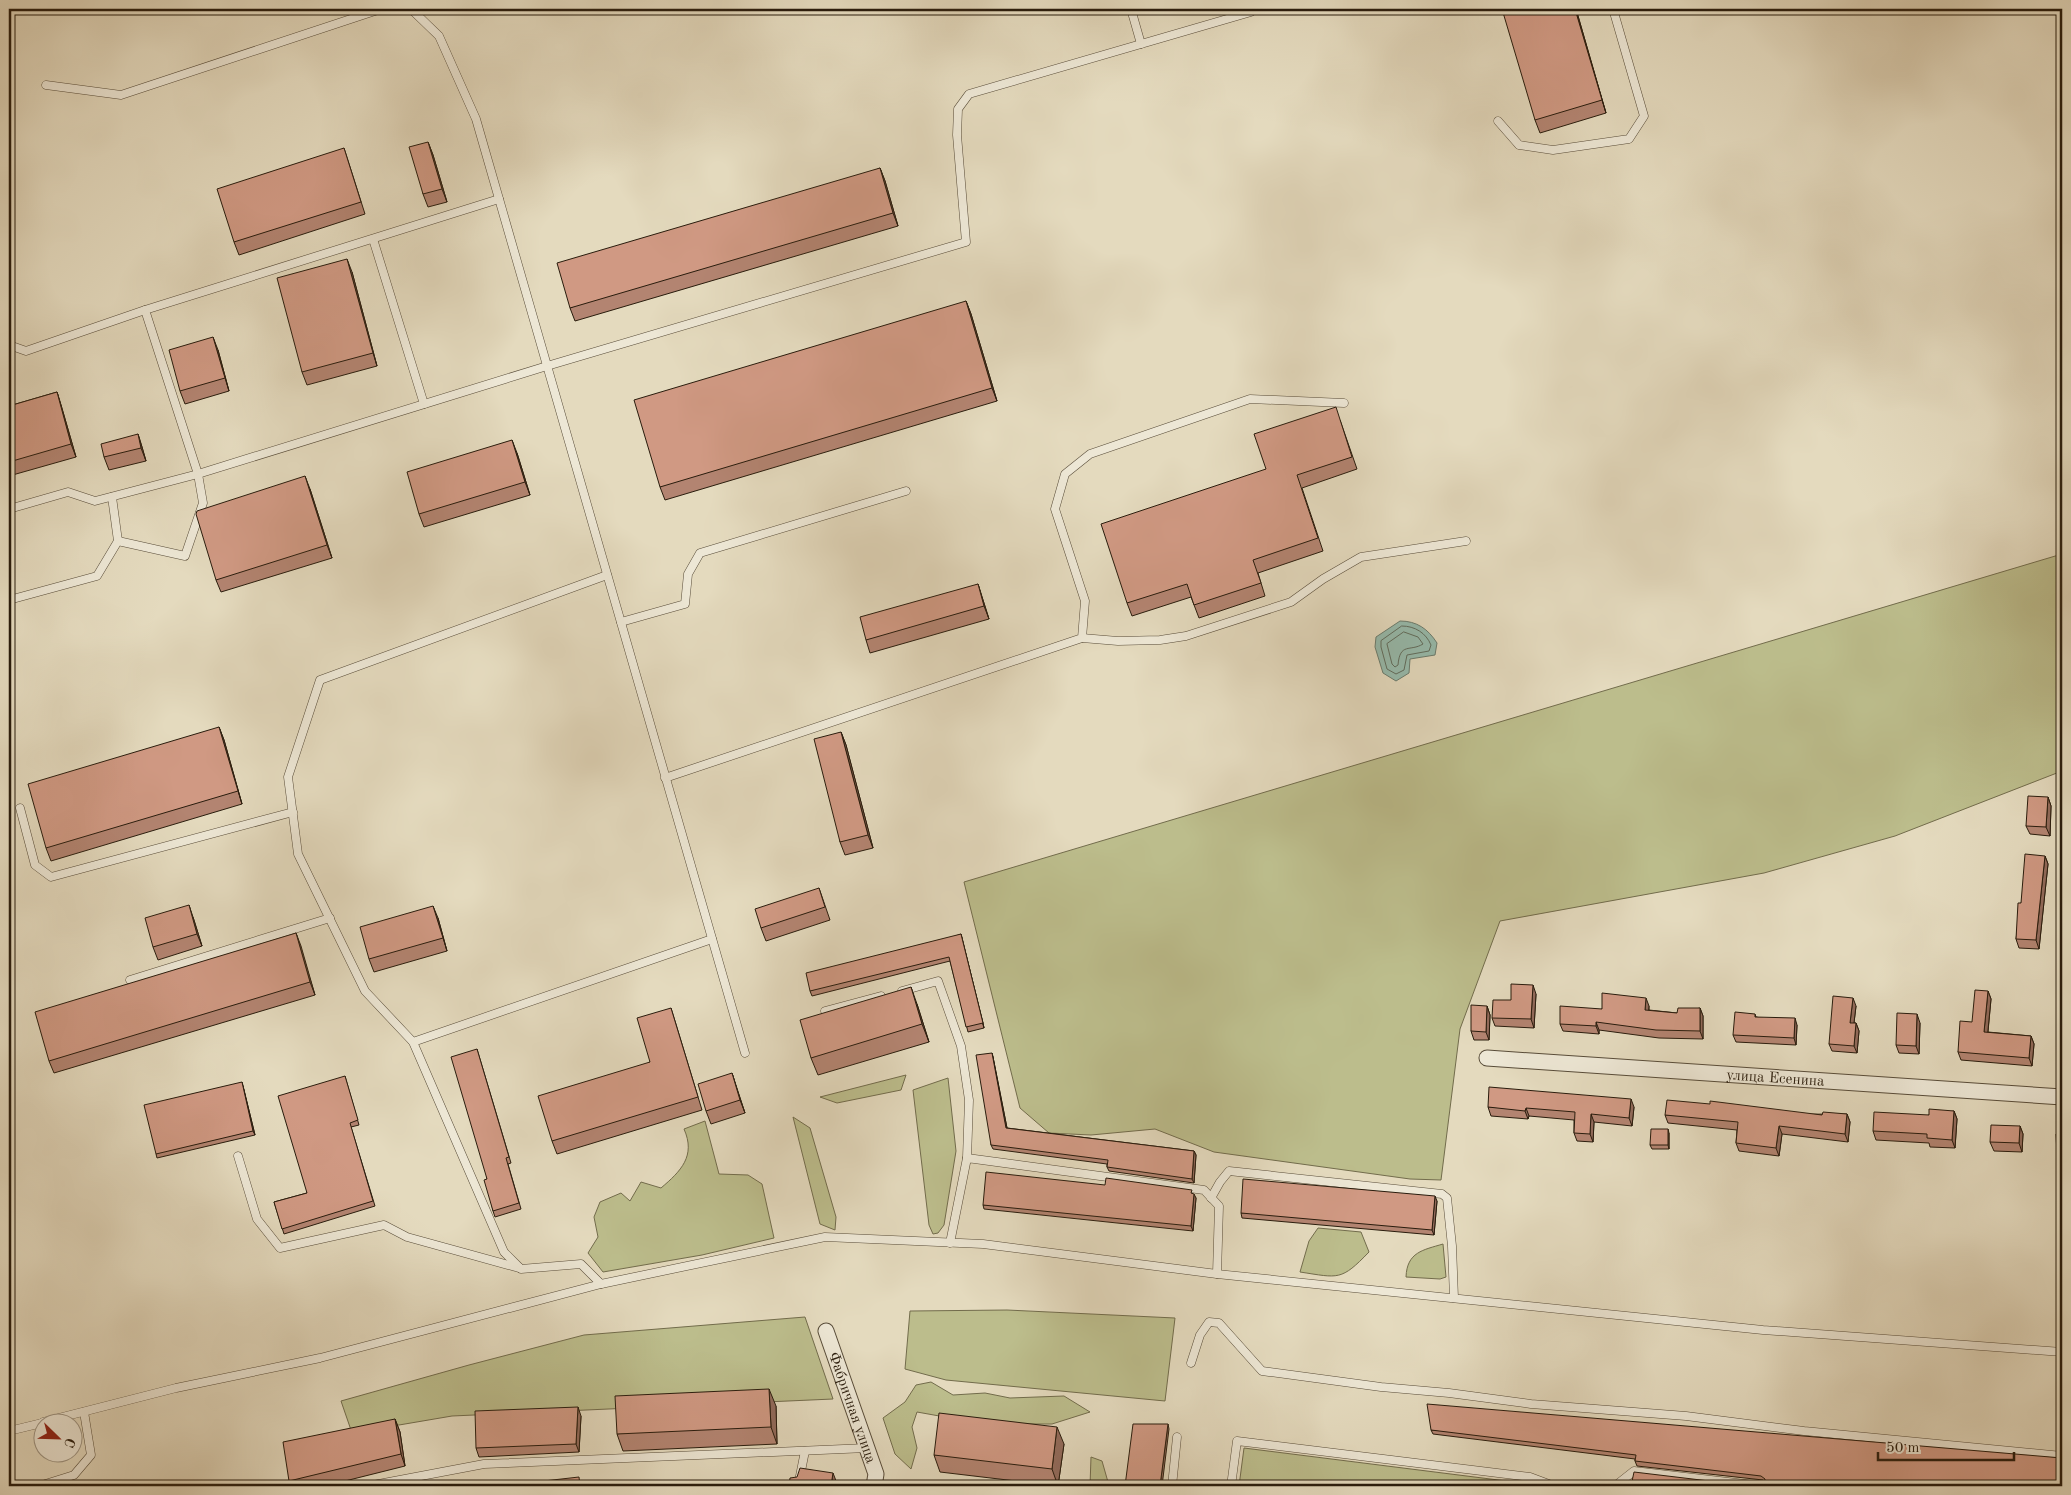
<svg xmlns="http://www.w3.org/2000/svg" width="2071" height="1495" viewBox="0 0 2071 1495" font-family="'Old Standard TT',serif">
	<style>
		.green { fill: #bcbd8c; stroke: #726c4c }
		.water { fill: #96bbad; stroke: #6a7b6d }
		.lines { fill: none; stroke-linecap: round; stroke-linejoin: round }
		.shore { stroke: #606c5d; stroke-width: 1 }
		.lane-casing { stroke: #584c39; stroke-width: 9 }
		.street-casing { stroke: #584c39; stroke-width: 17 }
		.lane { stroke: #ede7d5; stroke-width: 8 }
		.street { stroke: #ede7d5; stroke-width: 15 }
		.wall { fill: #b38471; stroke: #291c0d }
		.shaded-wall { fill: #926b5c; stroke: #291c0d }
		.building { fill: #d09983; stroke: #291c0d }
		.labels { text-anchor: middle; stroke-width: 5; stroke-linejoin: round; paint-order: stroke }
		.street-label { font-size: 15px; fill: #291c0d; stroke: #ede7d5 }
	</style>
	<rect width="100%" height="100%" fill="#e4dabe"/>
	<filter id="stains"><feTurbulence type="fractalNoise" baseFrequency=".004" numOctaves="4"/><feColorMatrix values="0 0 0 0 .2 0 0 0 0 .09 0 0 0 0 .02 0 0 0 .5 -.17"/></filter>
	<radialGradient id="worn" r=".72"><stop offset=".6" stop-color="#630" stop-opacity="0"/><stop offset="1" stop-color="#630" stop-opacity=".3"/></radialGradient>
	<g class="green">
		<polygon points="2062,554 2062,771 1895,836 1764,873 1500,921 1460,1029 1441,1180 1410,1179 1214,1152 1155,1129 1091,1135 1049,1133 1020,1108 964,882"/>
		<polygon points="906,1075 901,1090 837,1103 820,1097"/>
		<polygon points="948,1078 956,1151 944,1225 938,1233 933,1234 929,1225 913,1090"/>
		<polygon points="793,1117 810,1128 836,1217 835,1230 820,1224"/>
		<path d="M705,1121L719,1174L748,1175L762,1184L774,1238L702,1255L603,1272L588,1253L598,1237L594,1217L600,1202L621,1193L630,1201L641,1182L661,1188C681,1171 696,1156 684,1129Z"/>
		<path d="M1318,1228L1361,1232L1369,1252C1341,1281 1339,1278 1300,1272L1309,1241Z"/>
		<path d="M1443,1244L1446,1277L1440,1279L1406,1277C1407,1252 1423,1250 1443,1244Z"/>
		<polygon points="1007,1310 1175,1318 1165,1401 946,1380 905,1369 910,1311"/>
		<polygon points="805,1317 833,1399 452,1416 352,1433 341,1401 469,1365 584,1335"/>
		<polygon points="931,1382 953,1395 985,1393 1010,1398 1064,1396 1090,1412 1052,1424 984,1424 917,1412 912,1427 917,1448 911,1469 895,1454 883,1418 905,1402 916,1385"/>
		<polygon points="1244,1448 1530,1484 1530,1486 1239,1486"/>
		<polygon points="1091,1457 1102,1461 1108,1482 1108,1486 1090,1486"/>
	</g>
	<path class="water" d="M1400,621C1417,621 1428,629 1437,643L1435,655L1410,659L1409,673L1396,681L1383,673L1375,647L1376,637Z"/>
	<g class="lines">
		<g class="shore">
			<path d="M1402,626C1415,626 1426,633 1431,645L1429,651L1407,655L1404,670L1396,674L1387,669L1381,647V641Z"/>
			<path d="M1404,632L1418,637L1423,644C1410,652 1400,642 1398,665L1395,667L1392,664L1387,644Z"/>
		</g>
		<g class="lane-casing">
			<g id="lane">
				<polyline points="411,9 439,36 476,119 745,1053"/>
				<polyline points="1131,9 1141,44"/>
				<polyline points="46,85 121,95 381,9"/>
				<polyline points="1498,121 1519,145 1553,150 1629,139 1644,116 1613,9"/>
				<polyline points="373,239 424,404"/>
				<polyline points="9,345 26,351 145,310"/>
				<polyline points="112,497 118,541"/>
				<polyline points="9,509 68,492 95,501 198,474 145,310 499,199"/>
				<polyline points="607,575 320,680 288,777 298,854 365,991 413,1042 712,939"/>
				<polyline points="9,600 97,576 118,541 185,556 203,503 198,474 547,366 966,242 957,135 958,109 969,94 1251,12"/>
				<polyline points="621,622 685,604 688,574 700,553 906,491"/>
				<polyline points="1082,638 1118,641 1160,640 1186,636 1291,602 1323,579 1361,557 1466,541"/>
				<polyline points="665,778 1082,638 1085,601 1055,509 1065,474 1090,454 1250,399 1344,403"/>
				<polyline points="20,808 35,865 51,877 293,812"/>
				<polyline points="130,980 330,918"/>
				<polyline points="902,991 938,981 961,1046 969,1100 967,1158"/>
				<polyline points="825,1011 881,996"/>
				<polyline points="413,1042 504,1252 521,1269 581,1264 601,1284 825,1237 983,1244 1217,1274 1763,1330 2062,1352"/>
				<polyline points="238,1156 257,1219 280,1248 384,1225 407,1237 519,1268"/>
				<polyline points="1211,1198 1220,1182 1229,1171 1442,1194 1447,1198 1452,1246 1454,1298"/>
				<polyline points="950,1243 967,1158 1204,1190 1219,1206 1217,1274"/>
				<polyline points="1191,1363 1200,1335 1209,1322 1219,1323 1262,1371 1381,1387 1449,1393 1531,1404 1686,1416 1804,1431 2062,1456"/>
				<polyline points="43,1422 176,1388 320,1358 601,1284"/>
				<polyline points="9,1431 42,1423"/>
				<polyline points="39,1486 74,1475 91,1455 84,1412"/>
				<polyline points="368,1486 484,1464 867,1448"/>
				<polyline points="798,1486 805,1451"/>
				<polyline points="1172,1486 1177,1437"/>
				<polyline points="1231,1486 1237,1441 1530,1477 1554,1486"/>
				<polyline points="1615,1486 1634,1471 1762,1486"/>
			</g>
		</g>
		<g class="street-casing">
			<g id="street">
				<path id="s1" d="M1487,1058L2062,1097"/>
				<path id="s2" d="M826,1331L876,1474L874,1486"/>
			</g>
		</g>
		<use href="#lane" class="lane"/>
		<use href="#street" class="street"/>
	</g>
	<g class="wall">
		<polygon points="1576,9 1606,113 1540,133 1535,120"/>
		<polygon points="428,142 433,155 447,202 428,207 423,194"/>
		<polygon points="344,148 365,214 239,255 234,242"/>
		<polygon points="880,168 885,181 898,226 575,321 570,308"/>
		<polygon points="352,272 377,366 307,385 302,372"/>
		<polygon points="966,301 971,314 997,401 665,500 660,487"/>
		<polygon points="218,350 229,391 185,404 180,391"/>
		<polygon points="57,392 61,405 76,457 9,476 9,406"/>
		<polygon points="1340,420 1357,469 1302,488 1323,551 1258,573 1265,596 1199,618 1191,597 1132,616 1127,603 1266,469"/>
		<polygon points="138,434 142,447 146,461 109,470 104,457"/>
		<polygon points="517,453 530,495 424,527 419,514"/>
		<polygon points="310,489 332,558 221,592 216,580"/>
		<polygon points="978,584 989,619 870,653 866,640"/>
		<polygon points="219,727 224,740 242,804 51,861 46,848"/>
		<polygon points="841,732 846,745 873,848 845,855 840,842"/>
		<polygon points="2048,797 2051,806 2050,836 2030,834 2026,826"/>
		<polygon points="2045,856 2048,864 2039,949 2019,948 2016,939 2021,903"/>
		<polygon points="819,888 830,920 766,941 761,928"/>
		<polygon points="193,917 202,946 158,960 153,947"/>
		<polygon points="438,918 447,951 374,972 369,959"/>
		<polygon points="296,933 315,995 54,1073 49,1061"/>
		<polygon points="961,934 984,1028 968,1032 950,961 812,996 810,991"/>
		<polygon points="1988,991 1991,999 1988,1032 2031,1036 2034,1044 2032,1066 1961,1060 1958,1052"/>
		<polygon points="1536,994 1534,1028 1495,1026 1492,1018 1511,1000"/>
		<polygon points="917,1004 929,1042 818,1075 811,1058"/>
		<polygon points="1487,1006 1490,1015 1489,1040 1474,1040 1471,1031"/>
		<polygon points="1649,1006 1649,1010 1677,1013 1700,1008 1703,1016 1703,1039 1659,1038 1599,1030 1599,1034 1563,1031 1560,1024 1602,1009"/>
		<polygon points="1856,1006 1854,1023 1856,1023 1859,1031 1857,1053 1832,1051 1829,1044"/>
		<polygon points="671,1008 675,1021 702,1110 557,1154 552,1141 650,1062"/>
		<polygon points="1755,1014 1756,1017 1797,1025 1796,1045 1736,1042 1733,1035"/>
		<polygon points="1920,1023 1919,1054 1899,1053 1896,1045"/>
		<polygon points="477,1049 511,1163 508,1164 521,1209 495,1217 493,1211 487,1179"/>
		<polygon points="992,1053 993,1057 1007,1128 1194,1151 1196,1155 1194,1183 1109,1171 1107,1167 1107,1164 993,1149 991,1145"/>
		<polygon points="732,1073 745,1113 711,1124 706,1111"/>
		<polygon points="345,1076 359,1125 351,1127 375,1206 284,1234 274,1202 307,1193"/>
		<polygon points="243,1086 255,1135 157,1158 156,1154"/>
		<polygon points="1488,1107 1634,1107 1632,1126 1594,1122 1593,1142 1577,1141 1574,1133 1574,1120 1529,1116 1528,1119 1491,1116"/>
		<polygon points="1954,1111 1957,1119 1955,1148 1930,1147 1929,1143 1876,1140 1873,1131 1929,1115"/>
		<polygon points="1847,1114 1850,1122 1848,1142 1782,1134 1779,1156 1739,1151 1736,1143 1737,1130 1668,1123 1665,1115"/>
		<polygon points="2020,1126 2023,1134 2022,1152 1994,1151 1990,1142"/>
		<polygon points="1669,1133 1669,1149 1652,1149 1650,1145"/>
		<polygon points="2062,1133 2062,1158 2059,1158 2057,1154"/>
		<polygon points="1193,1194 1196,1198 1193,1231 984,1209 983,1205"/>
		<polygon points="1437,1201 1434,1235 1242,1218 1241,1213"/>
		<polygon points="776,1406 777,1444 623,1451 617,1434"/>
		<polygon points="581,1416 579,1452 479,1457 476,1448"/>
		<polygon points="395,1419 400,1432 405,1466 325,1486 291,1486 289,1481"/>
		<polygon points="1431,1430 2062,1458 1765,1485 1765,1482 1763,1480 1637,1466 1635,1461 1635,1459 1433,1434"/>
		<polygon points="1064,1444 1058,1486 940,1472 934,1455"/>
	</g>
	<g class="shaded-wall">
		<polygon points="1575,9 1576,9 1606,113 1602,100"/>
		<polygon points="428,142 433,155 447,202 442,189"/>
		<polygon points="880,168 885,181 898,226 893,213"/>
		<polygon points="347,259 352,272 377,366 373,353"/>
		<polygon points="966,301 971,314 997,401 992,388"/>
		<polygon points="213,337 218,350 229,391 225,378"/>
		<polygon points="57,392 61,405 76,457 71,444"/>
		<polygon points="138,434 142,447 146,461 141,448"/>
		<polygon points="512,440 517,453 530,495 525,482"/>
		<polygon points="305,476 310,489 332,558 327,545"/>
		<polygon points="978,584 982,597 989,619 984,606"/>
		<polygon points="219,727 224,740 242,804 238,791"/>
		<polygon points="841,732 846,745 873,848 868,835"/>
		<polygon points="2048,797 2051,806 2050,836 2046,827"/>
		<polygon points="2045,856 2048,864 2039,949 2036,940"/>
		<polygon points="189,905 193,917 202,946 197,934"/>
		<polygon points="433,906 438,918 447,951 443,938"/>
		<polygon points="296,933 301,946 315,995 310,982"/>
		<polygon points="961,934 962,939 984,1028 983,1023"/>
		<polygon points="1533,985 1536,994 1534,1028 1531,1019"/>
		<polygon points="911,987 917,1004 929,1042 922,1024"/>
		<polygon points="1988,991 1991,999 1987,1040 1984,1032"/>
		<polygon points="1646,998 1649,1006 1648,1018 1645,1010"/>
		<polygon points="1853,998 1856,1006 1853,1031 1850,1023"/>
		<polygon points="1487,1006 1490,1015 1489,1040 1486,1032"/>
		<polygon points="1700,1008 1703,1016 1703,1039 1700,1031"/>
		<polygon points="1917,1014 1920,1023 1919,1054 1916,1046"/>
		<polygon points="1795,1018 1797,1025 1796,1045 1794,1038"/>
		<polygon points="1596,1022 1599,1030 1599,1034 1596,1026"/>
		<polygon points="1856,1023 1859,1031 1857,1053 1854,1046"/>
		<polygon points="2031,1036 2034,1044 2032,1066 2029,1058"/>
		<polygon points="992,1053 993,1057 1008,1133 1006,1128"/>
		<polygon points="732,1073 736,1086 745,1113 740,1100"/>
		<polygon points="242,1082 243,1086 255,1135 253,1131"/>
		<polygon points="1631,1099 1634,1107 1632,1126 1629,1118"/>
		<polygon points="1526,1108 1529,1116 1528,1119 1525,1111"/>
		<polygon points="1954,1111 1957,1119 1955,1148 1952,1140"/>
		<polygon points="1591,1114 1594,1122 1593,1142 1590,1134"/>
		<polygon points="1847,1114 1850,1122 1848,1142 1845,1134"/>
		<polygon points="1779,1126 1782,1134 1779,1156 1776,1148"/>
		<polygon points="2020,1126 2023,1134 2022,1152 2019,1143"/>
		<polygon points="1668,1129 1669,1133 1669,1149 1668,1145"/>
		<polygon points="1194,1151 1196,1155 1194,1183 1192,1179"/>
		<polygon points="1194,1194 1196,1198 1193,1231 1191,1226"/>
		<polygon points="1435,1196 1437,1201 1434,1235 1432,1230"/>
		<polygon points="769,1389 776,1406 777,1444 771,1427"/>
		<polygon points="578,1407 581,1416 579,1452 576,1444"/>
		<polygon points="395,1419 400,1432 405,1466 401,1454"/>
		<polygon points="1168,1424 1169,1429 1162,1486 1160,1486"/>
		<polygon points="1057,1427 1064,1444 1058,1486 1052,1469"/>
		<polygon points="833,1473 838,1486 831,1486"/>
	</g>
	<g class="building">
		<polygon points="1502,9 1575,9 1602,100 1535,120"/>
		<polygon points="428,142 442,189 423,194 409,147"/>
		<polygon points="344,148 361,202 234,242 217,189"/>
		<polygon points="880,168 893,213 570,308 557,263"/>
		<polygon points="347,259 373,353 302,372 277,278"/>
		<polygon points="966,301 992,388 660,487 634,400"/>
		<polygon points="213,337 225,378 180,391 169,350"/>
		<polygon points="57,392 71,444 9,462 9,406"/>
		<polygon points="1336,407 1352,457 1297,475 1318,538 1253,560 1261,583 1194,605 1187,584 1127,603 1101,524 1266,469 1254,434"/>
		<polygon points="138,434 141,448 104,457 101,444"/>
		<polygon points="512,440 525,482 419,514 407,472"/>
		<polygon points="305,476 327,545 216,580 196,514 197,511"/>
		<polygon points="978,584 984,606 866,640 860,617"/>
		<polygon points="219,727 238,791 46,848 28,784"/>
		<polygon points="841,732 868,835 840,842 814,739"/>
		<polygon points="2028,796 2048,797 2046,827 2026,826"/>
		<polygon points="2025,854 2045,856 2036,940 2016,939 2018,903 2021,903"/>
		<polygon points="819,888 825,907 761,928 755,909"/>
		<polygon points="189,905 197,934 153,947 145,918"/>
		<polygon points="433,906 443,938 369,959 360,927"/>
		<polygon points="296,933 310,982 49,1061 35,1012"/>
		<polygon points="961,934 983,1023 966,1027 949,957 810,991 806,973"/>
		<polygon points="1511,984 1533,985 1531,1019 1492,1018 1493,1000 1511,1000"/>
		<polygon points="911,987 922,1024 811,1058 800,1020"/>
		<polygon points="1975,990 1988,991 1984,1032 2031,1036 2029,1058 1958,1052 1960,1021 1972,1022"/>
		<polygon points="1602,993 1646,998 1645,1010 1677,1013 1678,1008 1700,1008 1700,1031 1656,1030 1596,1022 1596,1026 1560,1024 1560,1006 1602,1009"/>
		<polygon points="1833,996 1853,998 1850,1023 1856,1023 1854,1046 1829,1044"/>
		<polygon points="1471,1005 1487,1006 1486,1032 1471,1031"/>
		<polygon points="671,1008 698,1097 552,1141 538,1096 650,1062 637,1018"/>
		<polygon points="1735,1012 1755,1014 1755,1017 1795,1018 1794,1038 1733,1035"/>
		<polygon points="1897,1013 1917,1014 1916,1046 1896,1045"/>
		<polygon points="477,1049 509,1157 506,1158 519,1203 493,1211 484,1180 487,1179 451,1057"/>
		<polygon points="992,1053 1006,1128 1194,1151 1192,1179 1107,1167 1108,1160 991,1145 976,1055"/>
		<polygon points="732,1073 740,1100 706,1111 698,1084"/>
		<polygon points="345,1076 358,1120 350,1123 373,1201 282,1229 274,1202 307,1193 278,1096"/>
		<polygon points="242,1082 253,1131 156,1154 144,1105"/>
		<polygon points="1489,1087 1631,1099 1629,1118 1591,1114 1590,1134 1574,1133 1575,1112 1526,1108 1525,1111 1488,1107"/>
		<polygon points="1667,1100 1710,1104 1710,1101 1822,1115 1823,1112 1847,1114 1845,1134 1779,1126 1776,1148 1736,1143 1738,1122 1665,1115"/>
		<polygon points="1929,1109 1954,1111 1952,1140 1927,1138 1927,1134 1873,1131 1874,1112 1929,1115"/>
		<polygon points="1991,1125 2020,1126 2019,1143 1990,1142"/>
		<polygon points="1651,1129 1668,1129 1668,1145 1650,1145"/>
		<polygon points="2062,1133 2062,1154 2057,1154 2056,1134"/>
		<polygon points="986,1172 1105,1185 1106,1178 1192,1190 1191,1193 1194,1194 1191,1226 983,1205"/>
		<polygon points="1243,1179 1435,1196 1432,1230 1241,1213"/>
		<polygon points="769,1389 771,1427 617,1434 615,1396"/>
		<polygon points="1427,1404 2062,1458 2062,1486 1762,1486 1765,1485 1765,1479 1761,1476 1635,1461 1636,1455 1431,1430"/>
		<polygon points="578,1407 576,1444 476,1448 475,1411"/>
		<polygon points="939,1413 1057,1427 1052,1469 934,1455"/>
		<polygon points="395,1419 401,1454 289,1481 283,1442"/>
		<polygon points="1133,1424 1168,1424 1160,1486 1125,1486"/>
		<polygon points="800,1468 833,1473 831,1486 789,1486 790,1478 797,1477"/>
		<polygon points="1634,1472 1751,1486 1631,1486"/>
		<polygon points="579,1477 580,1486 500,1486"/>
	</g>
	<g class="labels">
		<g class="street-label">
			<text dy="5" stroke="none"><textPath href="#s1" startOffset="289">улица Есенина</textPath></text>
			<text dy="5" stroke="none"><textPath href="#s2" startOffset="81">Фабричная улица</textPath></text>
		</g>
	</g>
	<rect width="2071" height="1495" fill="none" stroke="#e4dabe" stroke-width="30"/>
	<rect x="10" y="10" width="2051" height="1475" fill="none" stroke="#291c0d" stroke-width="2.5"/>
	<rect x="15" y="15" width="2041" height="1465" fill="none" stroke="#291c0d"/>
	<g transform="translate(58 1438) rotate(113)"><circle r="24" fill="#ede7d5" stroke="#9f9685"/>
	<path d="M0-4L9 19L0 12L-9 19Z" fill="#8f2418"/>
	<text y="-8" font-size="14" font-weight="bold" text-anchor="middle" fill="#291c0d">С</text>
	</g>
	<path d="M1878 1452v8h136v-8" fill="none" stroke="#291c0d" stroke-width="2.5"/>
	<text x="1886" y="1452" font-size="15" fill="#291c0d" stroke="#ede7d5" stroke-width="4" paint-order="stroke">50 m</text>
	<rect width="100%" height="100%" filter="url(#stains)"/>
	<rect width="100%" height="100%" fill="url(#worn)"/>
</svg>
